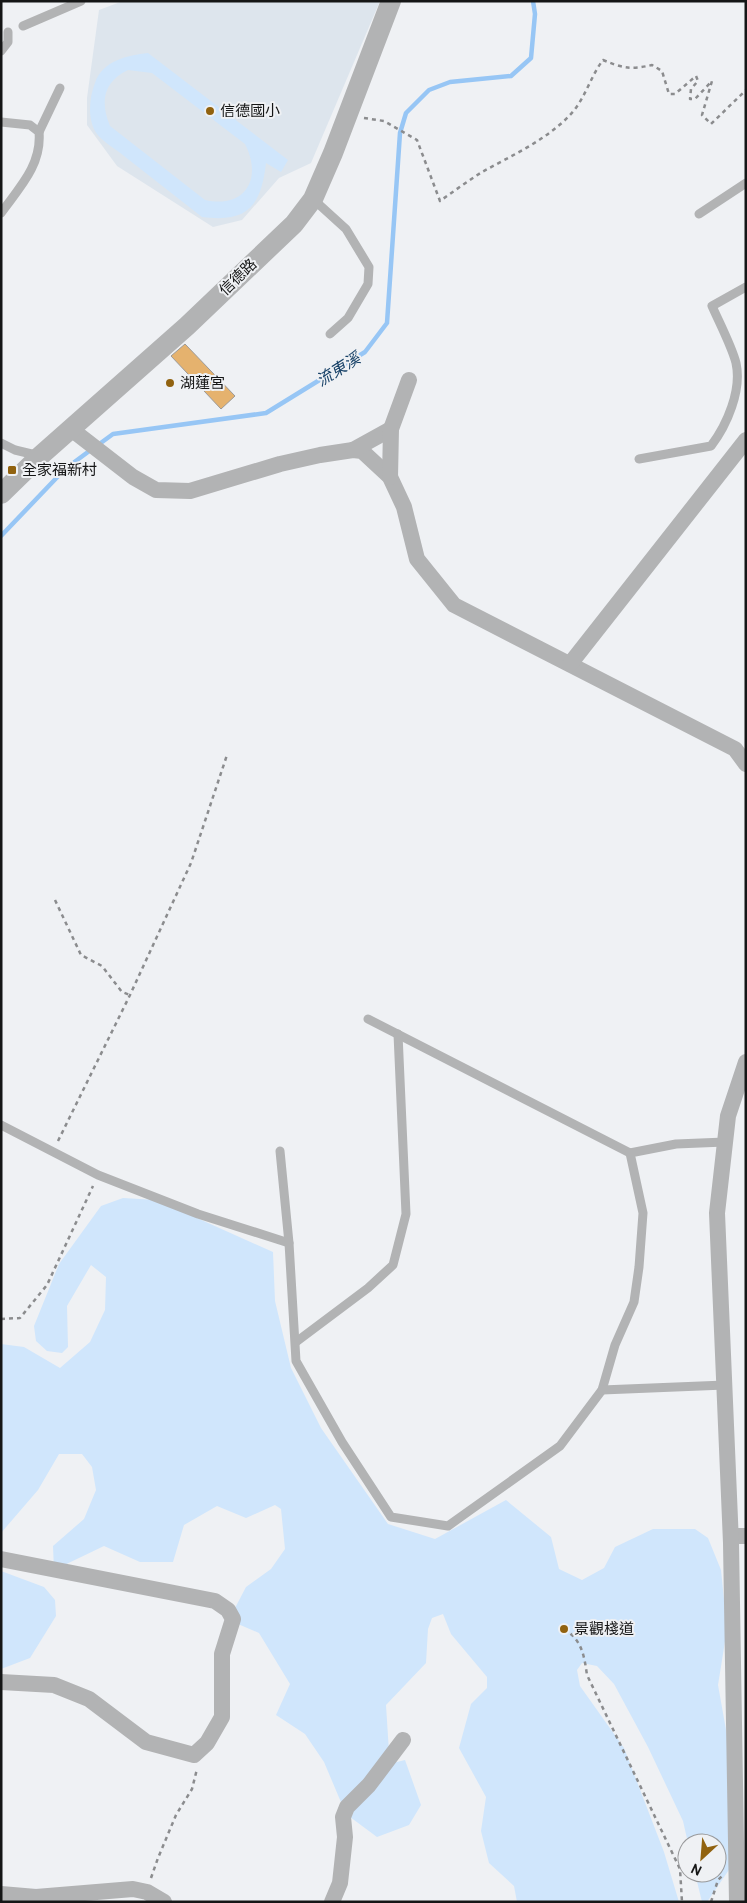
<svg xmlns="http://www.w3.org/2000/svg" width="747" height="1903" viewBox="0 0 747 1903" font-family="Overpass,'Noto Sans TC',sans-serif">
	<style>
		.built { fill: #dde5ed }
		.green { fill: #d0e6fc; fill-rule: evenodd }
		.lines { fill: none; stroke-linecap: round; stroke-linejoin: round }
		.stream { stroke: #97c6f5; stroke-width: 4.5 }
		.building { fill: #e5b26e; stroke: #9c9a98 }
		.path { stroke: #8b8c8e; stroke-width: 2.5; stroke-dasharray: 4 4; stroke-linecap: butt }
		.service { stroke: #b2b3b4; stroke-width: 9 }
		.minor { stroke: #b2b3b4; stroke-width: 16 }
		.tertiary { stroke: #b2b3b4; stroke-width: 20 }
		.poi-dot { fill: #91620f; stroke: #eff1f4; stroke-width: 2 }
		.labels { text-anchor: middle; stroke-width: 4; stroke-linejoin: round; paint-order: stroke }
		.poi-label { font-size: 15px; fill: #151616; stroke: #eff1f4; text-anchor: start }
		.street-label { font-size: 15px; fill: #151616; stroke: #eff1f4 }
		.water-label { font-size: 16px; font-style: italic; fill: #174167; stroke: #eff1f4 }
	</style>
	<rect width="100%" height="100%" fill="#eff1f4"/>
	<polygon class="built" points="123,1 380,1 311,163 279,178 242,220 213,227 117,166 87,125 87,98 99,10"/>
	<g class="green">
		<path d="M148,53L288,160L281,172L266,163C261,206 248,223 202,217C176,197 150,176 124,156C117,150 102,141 97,134C87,120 89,98 95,83C102,61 128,55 148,53ZM128,70L152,73L245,144C263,179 245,209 205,200L110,126C100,102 103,82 128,70Z"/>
		<polygon points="123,1198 157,1200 273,1252 275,1301 291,1368 321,1428 388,1524 435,1539 506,1500 551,1537 559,1569 582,1580 604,1568 615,1547 653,1529 695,1529 708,1538 721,1570 727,1629 718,1685 733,1769 735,1861 707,1902 702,1902 695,1873 717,1873 717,1843 688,1843 683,1821 648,1747 614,1684 597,1666 582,1663 577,1670 580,1686 624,1748 664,1852 679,1902 517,1902 514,1886 489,1863 481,1831 486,1797 459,1748 471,1704 487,1688 487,1677 451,1634 443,1614 432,1618 428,1629 426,1663 386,1705 389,1752 393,1763 405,1760 421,1805 409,1825 377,1837 346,1814 324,1762 305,1734 276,1715 290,1684 259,1633 238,1624 235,1608 246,1587 271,1569 285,1549 281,1509 275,1505 246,1518 217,1506 184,1525 173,1562 140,1562 104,1546 54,1570 53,1546 84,1519 96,1490 92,1467 82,1454 59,1454 38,1490 1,1533 1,1344 24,1347 60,1368 90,1342 105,1310 106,1277 91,1265 67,1306 68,1347 62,1353 47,1351 36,1341 34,1326 59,1264 101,1206"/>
		<polygon points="1,1571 44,1587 55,1600 56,1616 30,1658 1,1669"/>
	</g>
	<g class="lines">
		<g class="stream">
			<polyline points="98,445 113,434 266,413 365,352 387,323 400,133 406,113 429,90 450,82 511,76 531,58 535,14 533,1"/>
			<polyline points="1,536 65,469 92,449"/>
		</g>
	</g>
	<polygon class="building" points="185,344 235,396 221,409 171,356"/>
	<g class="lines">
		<g class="path">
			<path d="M364,118L384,121L417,140L440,201C454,191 468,181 482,172C511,156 546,140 569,116C585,100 590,77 603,60C622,68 631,70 652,65L662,71L669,94H675L696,76L698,81L691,89L690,99H695L712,81L702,115L711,124L746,90"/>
			<polyline points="55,900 81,955 102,966 122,992 130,995"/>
			<polyline points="58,1141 130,995 191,863 227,755"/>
			<polyline points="1,1319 20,1318 47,1285 93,1186"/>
			<path d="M564,1629C582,1640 584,1655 587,1675L680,1869L682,1902"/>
			<polyline points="151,1878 158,1858 176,1815 192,1789 197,1769"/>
			<polyline points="711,1902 718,1880 722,1876"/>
		</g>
		<g class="service">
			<polyline points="23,26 81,1"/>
			<polyline points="1,51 8,42 8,32"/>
			<path d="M1,122L30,125L39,132C42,165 19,188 1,213"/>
			<polyline points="39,132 60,88"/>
			<polyline points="313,199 346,229 369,267 368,284 348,318 330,334"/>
			<polyline points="699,214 746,183"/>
			<polyline points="1,443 15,450 40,456"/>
			<path d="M639,459L711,446C727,425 742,390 736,363C732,347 719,322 712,306L746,287"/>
			<polyline points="368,1019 630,1153"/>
			<polyline points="1,1125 98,1175 198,1214 289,1243"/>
			<polyline points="280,1151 289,1243 296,1361 342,1442 391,1517 448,1526 560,1446 602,1390 615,1345 634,1302 639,1267 643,1213 630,1153 676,1144 725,1142"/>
			<polyline points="296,1342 368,1288 393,1265 406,1214 398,1034"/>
			<polyline points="602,1390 725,1385"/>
		</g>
		<g class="minor">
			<polyline points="71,429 133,477 156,490 190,491 280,464 320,455 353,450 362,451 390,477 404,507 417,559 454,605 735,749 746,764"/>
			<polyline points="353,450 391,429"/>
			<polyline points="390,477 391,429 409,380"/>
			<polyline points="570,664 746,440"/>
			<polyline points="731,1536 746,1536"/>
			<polyline points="1,1559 215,1601 228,1610 233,1619 222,1654 222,1717 207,1743 194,1755 146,1742 89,1699 54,1685 1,1682"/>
			<polyline points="1,1894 36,1897 133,1889 147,1892 164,1902"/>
			<polyline points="332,1902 340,1883 345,1837 343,1817 347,1807 369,1785 403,1740"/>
			<polyline points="737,1902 731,1543 717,1213 728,1116 746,1062"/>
		</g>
		<polyline class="tertiary" points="1,494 40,456 187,326 294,224 313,199 333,153 391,1"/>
	</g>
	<g class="poi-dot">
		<circle cx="210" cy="111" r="5"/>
		<circle cx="170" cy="383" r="5"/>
		<rect x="7" y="465" width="10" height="10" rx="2.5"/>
		<circle cx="564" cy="1629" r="5"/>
	</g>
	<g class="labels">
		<g class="poi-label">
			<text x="220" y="116">信德國小</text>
			<text x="180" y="388">湖蓮宮</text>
			<text x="22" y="475">全家福新村</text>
			<text x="574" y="1634">景觀棧道</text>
		</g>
		<g class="street-label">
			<text transform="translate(238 277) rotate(-44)" y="5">信德路</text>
		</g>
		<g class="water-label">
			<text transform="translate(338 369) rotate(-32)" y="6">流東溪</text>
		</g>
	</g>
	<rect width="747" height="1903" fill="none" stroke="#151616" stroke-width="5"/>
	<g transform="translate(702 1858) rotate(206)"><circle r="24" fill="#eff1f4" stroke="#98999b"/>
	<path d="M0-4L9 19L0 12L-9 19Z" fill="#91620f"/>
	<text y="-8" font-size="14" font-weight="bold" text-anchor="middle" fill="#151616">N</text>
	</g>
</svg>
